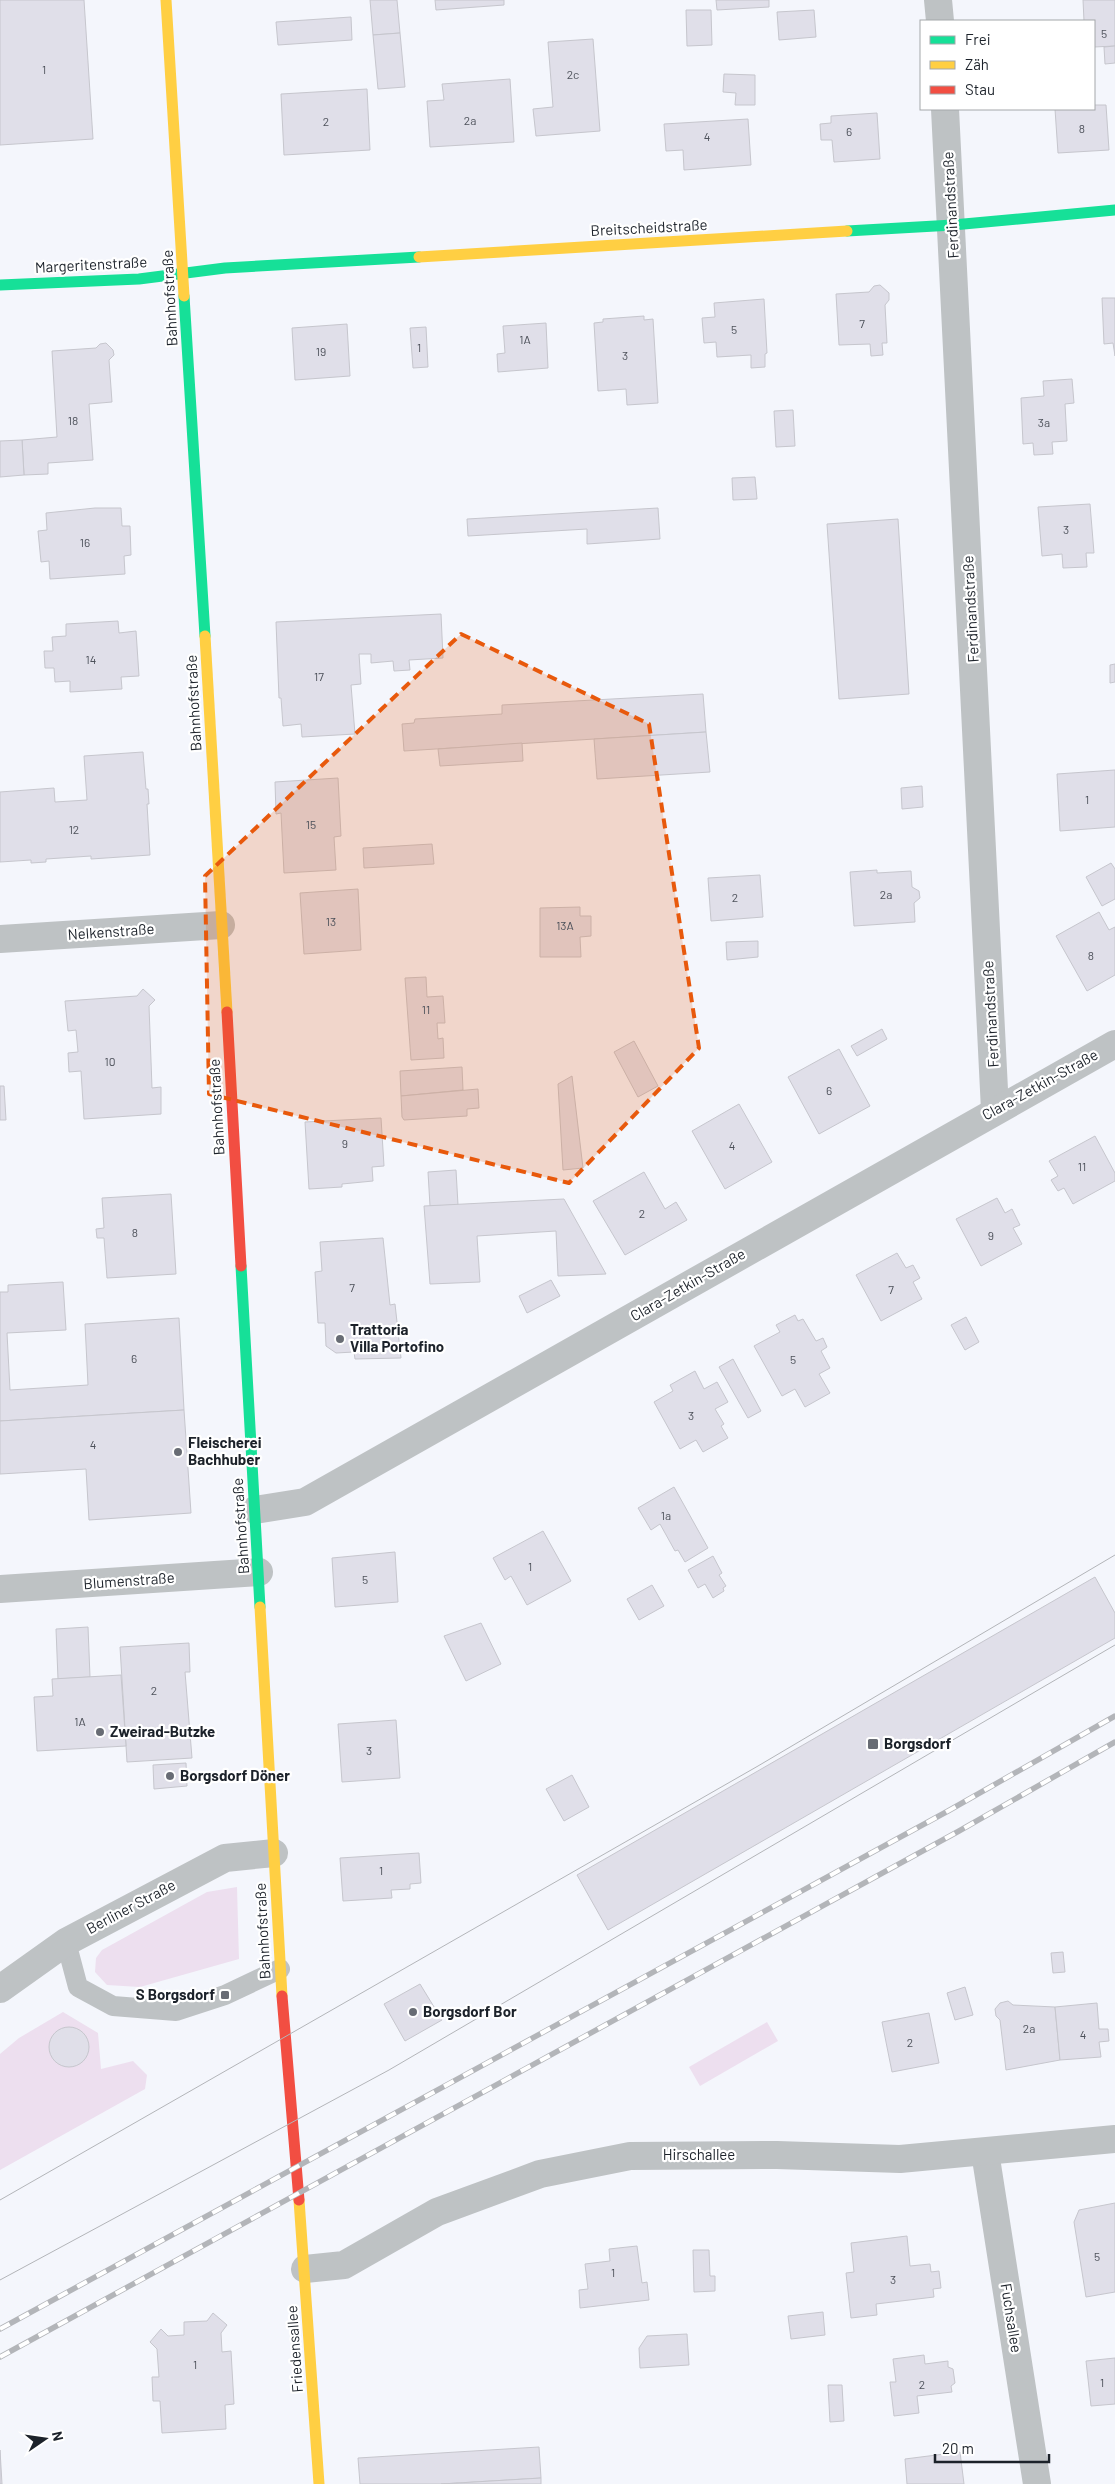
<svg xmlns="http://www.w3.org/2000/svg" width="1115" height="2484" viewBox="0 0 1115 2484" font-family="Barlow,sans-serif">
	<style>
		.green { fill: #eddfef }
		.building { fill: #e0dfe9; stroke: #c6c6cd }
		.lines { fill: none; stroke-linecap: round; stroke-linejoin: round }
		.lane { stroke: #bec2c4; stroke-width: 20 }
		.street { stroke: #bec2c4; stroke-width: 28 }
		.fast { stroke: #16e098; stroke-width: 11 }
		.slow { stroke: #ffcf43; stroke-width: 11 }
		.jam { stroke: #f24e42; stroke-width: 11 }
		.tram { stroke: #b3b5b9; stroke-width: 1 }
		.rail-casing { stroke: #b3b5b9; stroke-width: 5.5 }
		.rail { stroke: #fff; stroke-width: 4; stroke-dasharray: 11; stroke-linecap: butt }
		.marked { fill: #e8590c; fill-opacity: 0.2; stroke: #e8590c; stroke-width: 4; stroke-dasharray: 10 6; stroke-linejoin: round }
		.poi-dot { fill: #686c74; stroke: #fff; stroke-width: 2 }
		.labels { text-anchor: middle; stroke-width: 4.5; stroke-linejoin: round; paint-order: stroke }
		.number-label { font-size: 12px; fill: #4d515a }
		.street-label { font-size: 15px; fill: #1c222a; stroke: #fff }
		.poi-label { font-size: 15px; font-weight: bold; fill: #1c222a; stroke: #fff; text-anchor: start }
	</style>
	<rect width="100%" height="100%" fill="#f4f6fc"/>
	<g class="green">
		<polygon points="237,1887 239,1959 140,1987 107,1985 95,1972 96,1958 102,1950 207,1892"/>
		<polygon points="63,2012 98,2033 101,2069 133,2061 147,2075 145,2089 0,2170 0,2054 19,2038"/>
		<polygon points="767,2022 778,2041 700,2086 689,2067"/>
	</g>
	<g class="building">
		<polygon points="0,0 84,0 93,139 0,145"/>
		<polygon points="370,0 397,0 400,33 373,35"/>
		<polygon points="435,0 504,0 504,5 436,10"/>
		<polygon points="716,0 769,0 769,7 717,10"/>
		<polygon points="1083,0 1115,0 1115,46 1094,47 1094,21 1084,21"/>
		<polygon points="686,10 711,10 712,45 687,46"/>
		<polygon points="814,10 816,37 779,40 777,12"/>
		<polygon points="351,17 352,40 278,45 276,22"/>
		<polygon points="400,33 405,87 378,89 373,35"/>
		<polygon points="593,39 600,131 536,136 533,109 553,107 548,42"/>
		<polygon points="1115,46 1115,63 1105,64 1104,47"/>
		<polygon points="724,74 755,75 755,105 735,105 736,93 723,92"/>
		<polygon points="510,79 514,142 430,147 427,101 444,100 442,84"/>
		<polygon points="367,89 370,150 284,155 281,94"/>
		<polygon points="1094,105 1106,105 1109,150 1058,153 1055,109 1094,109"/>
		<polygon points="877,113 880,159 834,162 832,140 821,140 820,124 831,123 831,116"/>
		<polygon points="748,119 751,165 684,170 683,150 666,151 664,124"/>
		<polygon points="880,285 889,293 889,300 885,305 887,343 882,343 883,355 871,356 870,344 839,345 836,294 869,292 874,286"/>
		<polygon points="1102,298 1115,298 1115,356 1113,343 1104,344"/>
		<polygon points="764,299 767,353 765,354 765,367 751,368 751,355 717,357 716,342 704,343 702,318 715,317 714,303"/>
		<polygon points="644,316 644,320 653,319 658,403 627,405 626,389 598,391 594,323 603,322 603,319"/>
		<polygon points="546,323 548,368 498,372 497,354 505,353 503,326"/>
		<polygon points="347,324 350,376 295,380 292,328"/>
		<polygon points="426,327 428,367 413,368 410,328"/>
		<polygon points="106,343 113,350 114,355 109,360 112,402 89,404 93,460 48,463 48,474 24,475 22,440 57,437 52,351 96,348 100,344"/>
		<polygon points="1072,379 1074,403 1065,404 1067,441 1052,442 1053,454 1034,455 1033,443 1023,444 1021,398 1044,396 1043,381"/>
		<polygon points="793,410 795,446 776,447 774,411"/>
		<polygon points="22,440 24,475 0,477 0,441"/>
		<polygon points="755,477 757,499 733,500 732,478"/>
		<polygon points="1090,504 1094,553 1086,553 1087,567 1063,568 1062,554 1042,556 1038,507"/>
		<polygon points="95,508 121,508 122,526 130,526 131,555 124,556 125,574 50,579 49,561 41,562 38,531 47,530 46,513"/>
		<polygon points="658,508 660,539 587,544 587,529 468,536 467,519"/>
		<polygon points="898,519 909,694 839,699 827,524"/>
		<polygon points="441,614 443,658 409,660 410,670 394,671 393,661 371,663 371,654 359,654 361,684 351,685 355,734 302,737 301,724 283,726 281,698 279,698 276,622"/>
		<polygon points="118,621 119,633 136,631 139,676 121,677 122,689 70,692 70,681 55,682 54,668 45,668 44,651 53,651 52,637 66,636 66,624"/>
		<polygon points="1115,664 1115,682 1110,683 1110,665"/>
		<polygon points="703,694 706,732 404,751 402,724 414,723 415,719 502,714 502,705"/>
		<polygon points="706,732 710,772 597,779 594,739"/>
		<polygon points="522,743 523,761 440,766 438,749"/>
		<polygon points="143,752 146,789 148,789 149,804 147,804 150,855 91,859 91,856 46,859 46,862 31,863 31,860 0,862 0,792 54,788 55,802 87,800 84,756"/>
		<polygon points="1115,770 1115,827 1060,831 1057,774"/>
		<polygon points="338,778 341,836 334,837 336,870 284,873 281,813 276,814 275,782"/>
		<polygon points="922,786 923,807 902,809 901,788"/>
		<polygon points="432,844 434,864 364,868 363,848"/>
		<polygon points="1111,863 1115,869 1115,899 1102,906 1086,877"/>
		<polygon points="877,870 877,873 911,871 912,887 919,891 920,898 914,903 915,922 854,926 850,872"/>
		<polygon points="760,875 763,917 711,921 708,878"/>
		<polygon points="358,889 361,950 304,954 300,893"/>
		<polygon points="580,907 580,916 591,916 591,936 580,937 581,957 540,957 540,908"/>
		<polygon points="1099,912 1109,930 1115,927 1115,975 1087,991 1056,936"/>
		<polygon points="758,941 758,957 727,960 726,942"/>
		<polygon points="426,977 427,997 443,996 445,1023 437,1023 438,1039 443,1038 444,1058 411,1060 405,978"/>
		<polygon points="143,989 155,1000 149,1006 152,1088 161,1087 161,1114 84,1119 81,1071 69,1072 68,1053 78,1052 76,1030 68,1031 65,1001 137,996"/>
		<polygon points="882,1029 887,1039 857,1056 851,1046"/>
		<polygon points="634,1041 658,1086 638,1097 614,1052"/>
		<polygon points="839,1049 870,1106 819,1134 788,1077"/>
		<polygon points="462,1067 463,1090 401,1096 400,1071"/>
		<polygon points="572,1076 583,1168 563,1170 558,1084"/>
		<polygon points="0,1086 4,1086 6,1120 0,1120"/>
		<polygon points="478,1089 479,1108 467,1109 467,1116 404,1120 402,1117 401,1096"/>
		<polygon points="739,1104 772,1162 725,1189 692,1131"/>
		<polygon points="381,1118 384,1166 372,1167 373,1181 342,1184 342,1187 309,1189 305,1122"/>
		<polygon points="1095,1136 1115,1173 1115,1181 1073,1204 1064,1188 1058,1191 1051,1180 1058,1176 1049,1161"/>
		<polygon points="456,1170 458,1205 430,1206 428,1172"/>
		<polygon points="644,1172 665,1209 676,1202 687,1220 625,1255 593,1201"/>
		<polygon points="171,1194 176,1274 107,1278 104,1238 97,1238 96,1229 104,1228 102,1198"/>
		<polygon points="997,1198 1005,1213 1012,1209 1020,1225 1013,1228 1022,1244 981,1266 956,1219"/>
		<polygon points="564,1199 606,1274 558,1276 556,1231 477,1236 480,1282 430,1284 424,1206"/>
		<polygon points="383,1238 390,1305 395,1304 401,1358 355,1359 354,1352 336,1353 326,1346 325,1323 318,1323 315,1272 322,1271 320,1242"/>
		<polygon points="897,1253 906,1268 913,1265 920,1278 913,1282 922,1299 881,1321 856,1275"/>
		<polygon points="551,1280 560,1296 527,1313 519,1296"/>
		<polygon points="63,1282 66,1330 7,1333 10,1390 88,1385 85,1324 179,1318 184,1410 0,1421 0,1292 8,1292 8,1285"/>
		<polygon points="795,1315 798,1321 803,1319 816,1341 823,1338 827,1347 821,1351 830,1368 819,1374 830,1393 805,1407 795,1389 782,1396 754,1346 780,1332 776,1325"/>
		<polygon points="966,1317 979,1342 965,1350 951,1325"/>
		<polygon points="733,1359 761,1411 748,1418 719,1367"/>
		<polygon points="695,1371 704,1389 717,1382 728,1402 715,1409 724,1424 721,1426 728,1438 703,1452 696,1440 680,1449 654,1402 673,1391 670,1385"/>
		<polygon points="184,1410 191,1513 89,1520 86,1469 0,1474 0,1421"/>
		<polygon points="674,1487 708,1548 685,1562 678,1550 675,1551 660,1524 651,1530 638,1508"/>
		<polygon points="543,1531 571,1581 527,1605 511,1576 505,1580 493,1558"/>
		<polygon points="395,1552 398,1602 335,1607 332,1558"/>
		<polygon points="713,1556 722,1573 719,1575 726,1586 723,1588 724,1591 713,1598 705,1584 698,1588 688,1570"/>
		<polygon points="1095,1577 1115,1613 1115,1638 608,1930 577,1875"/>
		<polygon points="652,1585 664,1606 639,1620 627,1599"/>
		<polygon points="481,1623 501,1664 466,1681 444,1636"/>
		<polygon points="88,1627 90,1677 58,1679 56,1629"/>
		<polygon points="189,1643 190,1672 185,1672 192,1758 127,1762 120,1647"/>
		<polygon points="121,1675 126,1746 37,1751 34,1697 53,1696 52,1679"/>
		<polygon points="396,1720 400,1778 342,1782 338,1724"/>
		<polygon points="186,1763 187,1786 154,1789 153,1765"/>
		<polygon points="572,1775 589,1807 564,1821 546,1789"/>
		<polygon points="419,1853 421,1883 410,1884 410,1889 391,1890 392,1898 343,1901 340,1858"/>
		<polygon points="1063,1952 1065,1972 1053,1973 1051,1953"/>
		<polygon points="420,1984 442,2020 405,2041 384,2004"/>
		<polygon points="965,1987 973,2015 955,2020 947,1993"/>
		<polygon points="1008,2001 1013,2005 1055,2007 1060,2060 1006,2070 1000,2020 996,2016 995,2009 1000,2003"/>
		<polygon points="1097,2003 1099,2029 1108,2029 1109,2041 1099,2042 1101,2057 1060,2060 1055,2007"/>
		<polygon points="929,2013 939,2063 892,2072 882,2022"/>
		<circle cx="69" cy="2047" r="20"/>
		<polygon points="1115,2203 1115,2292 1086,2297 1074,2222 1079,2210"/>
		<polygon points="907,2236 910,2266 930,2264 931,2272 939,2271 941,2288 933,2289 934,2297 876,2304 877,2315 851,2318 846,2273 854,2272 851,2243"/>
		<polygon points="637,2246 642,2283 647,2282 649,2300 580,2308 579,2290 588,2289 585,2264 610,2261 609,2249"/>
		<polygon points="693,2250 709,2250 710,2276 715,2276 715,2291 694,2292"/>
		<polygon points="823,2312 825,2335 791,2339 788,2316"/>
		<polygon points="213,2313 227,2325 221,2333 222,2352 231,2351 234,2404 225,2405 226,2429 162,2433 160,2401 153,2401 152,2377 159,2377 157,2349 150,2342 161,2329 168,2336 184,2335 184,2322 207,2321"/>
		<polygon points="687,2334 689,2365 640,2368 639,2348 647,2336"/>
		<polygon points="924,2355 925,2364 948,2361 948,2367 953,2369 955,2383 951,2386 952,2392 917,2396 919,2413 894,2416 890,2382 896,2382 893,2359"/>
		<polygon points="1115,2358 1115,2404 1091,2406 1086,2361"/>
		<polygon points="828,2385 842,2385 844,2421 830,2422"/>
		<polygon points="539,2447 541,2478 441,2484 360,2484 358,2458"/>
		<polygon points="0,2450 2,2484 0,2484"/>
		<polygon points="960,2452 964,2484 907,2484 905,2459"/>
		<polygon points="541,2478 541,2484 441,2484"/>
	</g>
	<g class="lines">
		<polyline class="lane" points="66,1942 78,1987 113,2006 176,2011 225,1995 280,1969"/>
		<g class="street">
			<polyline points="938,0 940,21"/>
			<polyline points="945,109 995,1110"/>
			<polyline points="0,939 221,925"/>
			<polyline points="255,1510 305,1502 1115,1044"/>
			<polyline points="0,1589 259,1572"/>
			<polyline points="0,1989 66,1942 225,1858 274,1853"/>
			<polyline points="985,2152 1037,2484"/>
			<polyline points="305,2269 344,2265 437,2212 540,2174 630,2156 777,2155 900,2159 1115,2139"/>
		</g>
		<g class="fast">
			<polyline points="847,231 953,225 1115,210"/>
			<polyline points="0,285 139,279 225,268 419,257"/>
			<polyline points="184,296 205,636"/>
			<polyline points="241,1266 260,1607"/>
		</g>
		<g class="slow">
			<polyline points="166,0 184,296"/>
			<polyline points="419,257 847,231"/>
			<polyline points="205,636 227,1012"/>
			<polyline points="260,1607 282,1996"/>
			<polyline points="299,2200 319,2484"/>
		</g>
		<g class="jam">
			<polyline points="227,1012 241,1266"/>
			<polyline points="282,1996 299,2200"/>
		</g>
		<g class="tram">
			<polyline points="0,2200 758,1766 1115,1555"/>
			<polyline points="0,2280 389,2070 1115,1645"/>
		</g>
		<g class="rail-casing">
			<g id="rail">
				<polyline points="0,2329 948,1811 1115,1716"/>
				<polyline points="0,2357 959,1831 1115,1742"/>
			</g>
		</g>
		<use href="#rail" class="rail"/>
	</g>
	<path class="marked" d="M461,634L649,724L699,1048L569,1183L209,1094L205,876Z"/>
	<g class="poi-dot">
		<circle cx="340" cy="1339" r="5"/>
		<circle cx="178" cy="1452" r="5"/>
		<circle cx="100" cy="1732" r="5"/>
		<rect x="867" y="1738" width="12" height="12" rx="2.5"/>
		<circle cx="170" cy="1776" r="5"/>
		<rect x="220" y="1990" width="10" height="10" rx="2.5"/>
		<circle cx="413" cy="2012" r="5"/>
	</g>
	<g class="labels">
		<g class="number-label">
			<text x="1104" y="38">5</text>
			<text x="44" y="74">1</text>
			<text x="573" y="79">2c</text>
			<text x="470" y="125">2a</text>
			<text x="326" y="126">2</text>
			<text x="1082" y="133">8</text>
			<text x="849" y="136">6</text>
			<text x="707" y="141">4</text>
			<text x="862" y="328">7</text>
			<text x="734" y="334">5</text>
			<text x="525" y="344">1A</text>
			<text x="419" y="352">1</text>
			<text x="321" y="356">19</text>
			<text x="625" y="360">3</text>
			<text x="73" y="425">18</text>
			<text x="1044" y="427">3a</text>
			<text x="1066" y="534">3</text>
			<text x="85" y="547">16</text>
			<text x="91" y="664">14</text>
			<text x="319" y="681">17</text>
			<text x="1087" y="804">1</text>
			<text x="311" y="829">15</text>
			<text x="74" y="834">12</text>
			<text x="886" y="899">2a</text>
			<text x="735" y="902">2</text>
			<text x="331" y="926">13</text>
			<text x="565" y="930">13A</text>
			<text x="1091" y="960">8</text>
			<text x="426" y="1014">11</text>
			<text x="110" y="1066">10</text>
			<text x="829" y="1095">6</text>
			<text x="345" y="1148">9</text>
			<text x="732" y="1150">4</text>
			<text x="1082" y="1171">11</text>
			<text x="642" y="1218">2</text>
			<text x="135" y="1237">8</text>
			<text x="991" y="1240">9</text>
			<text x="352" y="1292">7</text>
			<text x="891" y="1294">7</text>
			<text x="134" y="1363">6</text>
			<text x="793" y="1364">5</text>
			<text x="691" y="1420">3</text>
			<text x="93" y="1449">4</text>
			<text x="666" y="1520">1a</text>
			<text x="530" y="1571">1</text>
			<text x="365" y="1584">5</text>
			<text x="154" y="1695">2</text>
			<text x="80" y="1726">1A</text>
			<text x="369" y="1755">3</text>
			<text x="381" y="1875">1</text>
			<text x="1029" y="2033">2a</text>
			<text x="1083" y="2039">4</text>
			<text x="910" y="2047">2</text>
			<text x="1097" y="2261">5</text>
			<text x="613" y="2277">1</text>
			<text x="893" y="2284">3</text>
			<text x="195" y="2369">1</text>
			<text x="1102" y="2387">1</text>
			<text x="922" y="2389">2</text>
		</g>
		<g class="street-label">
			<text transform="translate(951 205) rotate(-93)" y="5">Ferdinandstraße</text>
			<text transform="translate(649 228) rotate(-3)" y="5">Breitscheidstraße</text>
			<text transform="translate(91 265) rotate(-3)" y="5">Margeritenstraße</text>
			<text transform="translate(170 298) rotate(-93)" y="5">Bahnhofstraße</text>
			<text transform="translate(971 609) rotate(-93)" y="5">Ferdinandstraße</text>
			<text transform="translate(194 703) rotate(-93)" y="5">Bahnhofstraße</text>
			<text transform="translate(111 932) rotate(-4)" y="5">Nelkenstraße</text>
			<text transform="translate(991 1014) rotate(-93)" y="5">Ferdinandstraße</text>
			<text transform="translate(1040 1085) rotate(-29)" y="5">Clara-Zetkin-Straße</text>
			<text transform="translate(217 1107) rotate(-93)" y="5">Bahnhofstraße</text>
			<text transform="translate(688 1285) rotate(-30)" y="5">Clara-Zetkin-Straße</text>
			<text transform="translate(241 1526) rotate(-94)" y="5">Bahnhofstraße</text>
			<text transform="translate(129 1581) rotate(-4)" y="5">Blumenstraße</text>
			<text transform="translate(131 1907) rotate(-28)" y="5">Berliner Straße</text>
			<text transform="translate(263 1931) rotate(-93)" y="5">Bahnhofstraße</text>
			<text x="699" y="2160">Hirschallee</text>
			<text transform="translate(1011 2318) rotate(81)" y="5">Fuchsallee</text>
			<text transform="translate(295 2349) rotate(-94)" y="5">Friedensallee</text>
		</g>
		<g class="poi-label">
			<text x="350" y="1335">Trattoria<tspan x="350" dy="17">Villa Portofino</tspan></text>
			<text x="188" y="1448">Fleischerei<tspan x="188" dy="17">Bachhuber</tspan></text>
			<text x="110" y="1737">Zweirad-Butzke</text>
			<text x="884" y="1749">Borgsdorf</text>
			<text x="180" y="1781">Borgsdorf Döner</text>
			<text x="215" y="2000" text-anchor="end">S Borgsdorf</text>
			<text x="423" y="2017">Borgsdorf Bor</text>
		</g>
	</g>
	<rect x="920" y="20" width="175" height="90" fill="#ffffff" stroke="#a4a7aa"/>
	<rect x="930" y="36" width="25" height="8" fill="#16e098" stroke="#a4a7aa"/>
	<text x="965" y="45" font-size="15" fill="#1c222a">Frei</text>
	<rect x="930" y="61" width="25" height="8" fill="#ffcf43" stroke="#a4a7aa"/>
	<text x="965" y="70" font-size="15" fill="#1c222a">Zäh</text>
	<rect x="930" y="86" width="25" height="8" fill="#f24e42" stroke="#a4a7aa"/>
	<text x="965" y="95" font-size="15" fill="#1c222a">Stau</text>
	<g transform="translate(45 2439) rotate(77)" stroke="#ffffff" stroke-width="4" paint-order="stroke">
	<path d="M0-4L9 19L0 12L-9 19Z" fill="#1c222a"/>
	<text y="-8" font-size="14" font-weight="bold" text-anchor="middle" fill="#1c222a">N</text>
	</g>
	<path d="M935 2454v8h114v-8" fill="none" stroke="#1c222a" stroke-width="2.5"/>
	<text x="942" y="2454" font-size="15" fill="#1c222a" stroke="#ffffff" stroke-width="4" paint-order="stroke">20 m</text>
</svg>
